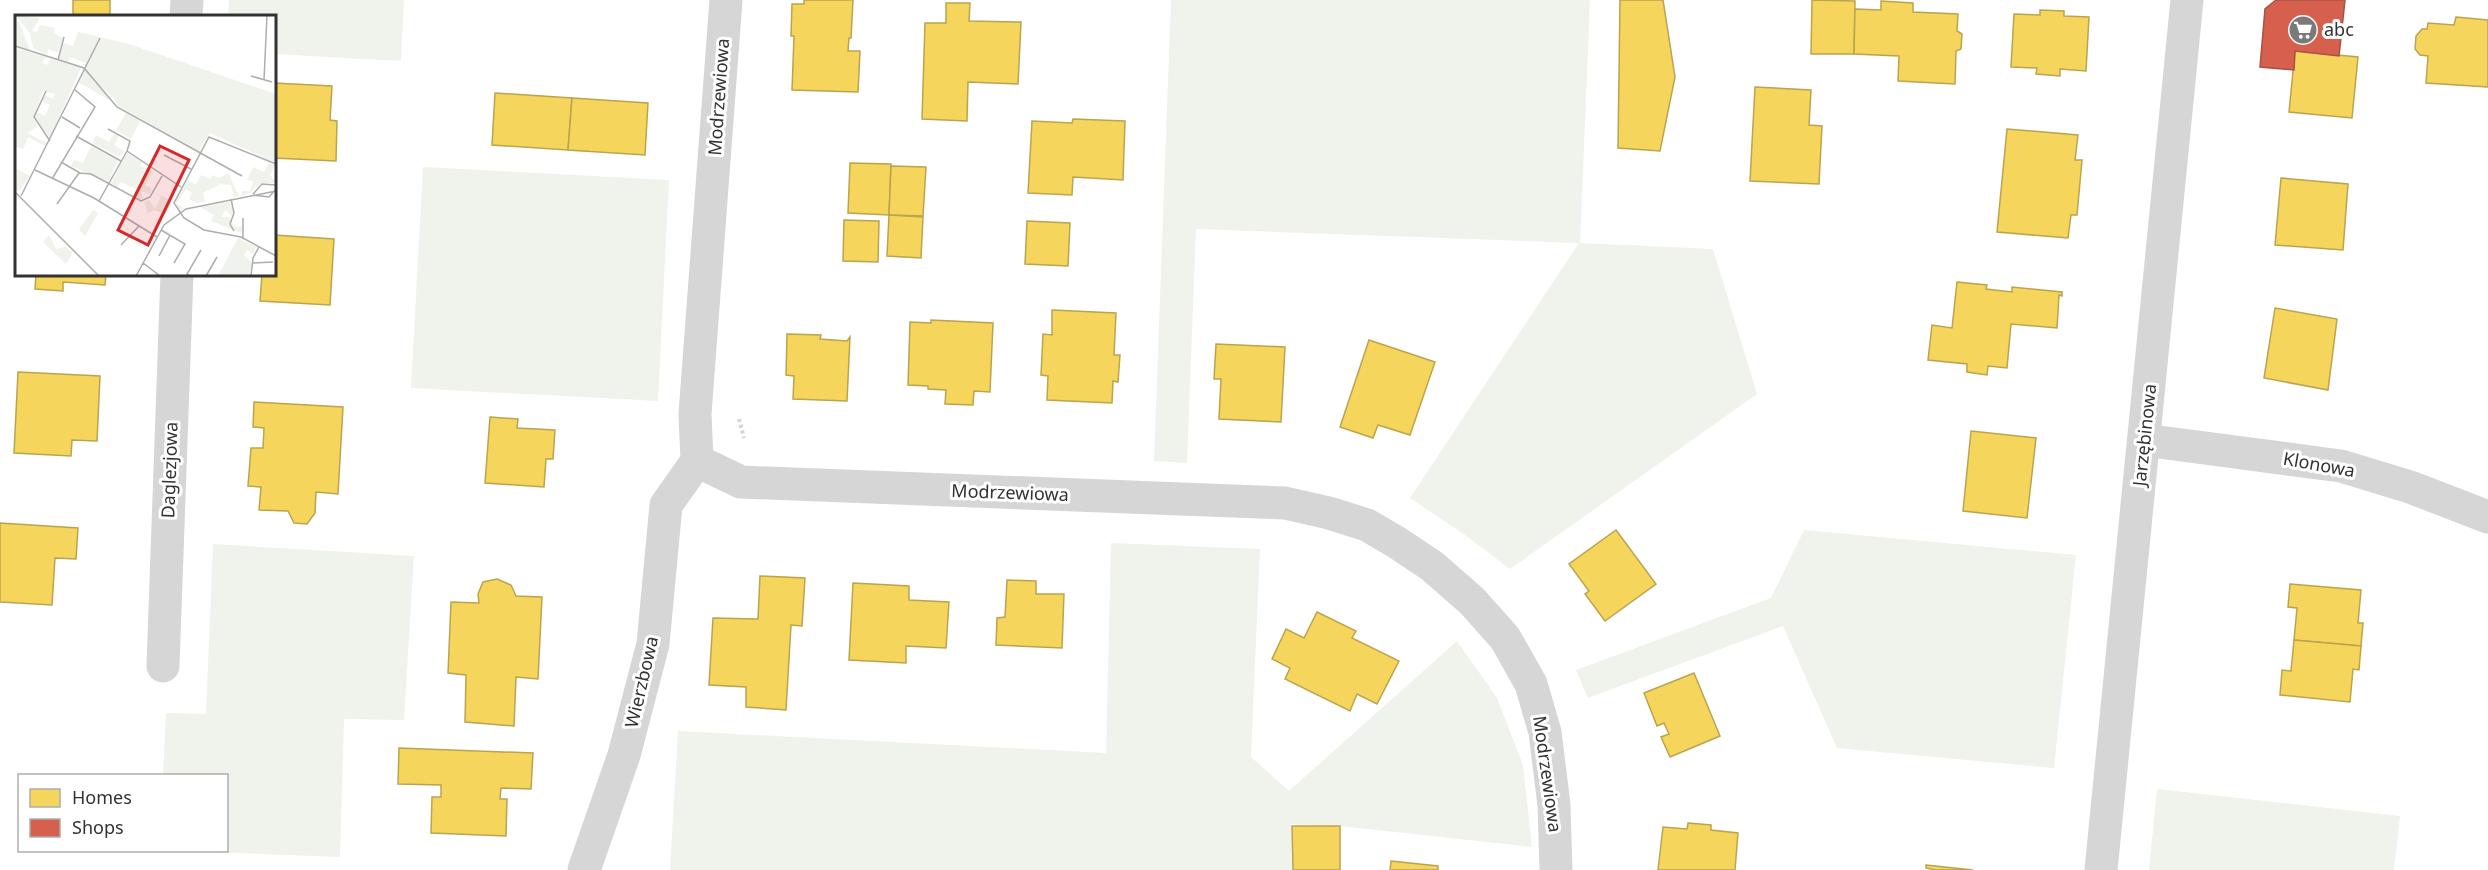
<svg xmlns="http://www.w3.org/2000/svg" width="2488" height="870" viewBox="0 0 2488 870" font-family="'Noto Sans',sans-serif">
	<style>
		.green { fill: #f0f2ec }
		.homes { fill: #f6d55c; stroke: #bba44f; stroke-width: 1.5 }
		.shops { fill: #d6604d; stroke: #a55245; stroke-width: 1.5 }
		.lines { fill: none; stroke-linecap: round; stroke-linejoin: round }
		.path { stroke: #d4d4d4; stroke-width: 4; stroke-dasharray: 3 3; stroke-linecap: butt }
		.minor { stroke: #d6d6d6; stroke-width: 33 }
		.labels { text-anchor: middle; stroke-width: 6; stroke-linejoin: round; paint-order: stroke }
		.poi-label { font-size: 18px; fill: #323232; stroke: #fff; text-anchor: start }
		.street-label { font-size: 18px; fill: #323232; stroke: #fff }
		.inset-road { fill: none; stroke: #adadad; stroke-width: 1.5 }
		.view { fill: #d62828; fill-opacity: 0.15; stroke: #d62828; stroke-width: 3 }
		.inset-edge { fill: none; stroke: #323232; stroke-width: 3 }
	</style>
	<rect width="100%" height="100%" fill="#fff"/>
	<g class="green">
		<polygon points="229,0 404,0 401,61 275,54 274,16 228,16"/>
		<polygon points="1171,0 1590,0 1580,243 1713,249 1757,394 1510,569 1465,535 1410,498 1579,243 1196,229 1187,463 1154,461"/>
		<polygon points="423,167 669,180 658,401 411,388"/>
		<polygon points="1804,530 2076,555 2054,768 1837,748 1783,626 1588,698 1576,670 1771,598"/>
		<polygon points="1111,543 1260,549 1251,757 1289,791 1457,641 1497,698 1523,765 1532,847 1340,826 1291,824 1292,870 670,870 678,731 1106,753"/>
		<polygon points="213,544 414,556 404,720 344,719 340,857 185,851 226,850 226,776 163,775 166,713 206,714"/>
		<polygon points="2157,789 2400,816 2394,870 2149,870"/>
	</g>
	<g class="homes">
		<polygon points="73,0 110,0 110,16 73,15"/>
		<polygon points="804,0 853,0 851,38 849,38 848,51 860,51 858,92 792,90 794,36 791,36 792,4 804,4"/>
		<polygon points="1620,0 1663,0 1675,77 1660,151 1618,148"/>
		<polygon points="1812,0 1855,1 1854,54 1811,54"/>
		<polygon points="1881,1 1913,3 1913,12 1958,14 1957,31 1962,34 1961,49 1956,51 1955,84 1898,81 1899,56 1854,54 1855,9 1881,10"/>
		<polygon points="946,3 970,3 969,21 1021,22 1018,84 968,82 967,121 922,119 925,23 946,23"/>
		<polygon points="2040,10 2064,11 2064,16 2089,17 2086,71 2060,69 2060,76 2036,74 2037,68 2011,67 2014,14 2040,15"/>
		<polygon points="2456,17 2488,20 2488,87 2426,83 2428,56 2420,55 2415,49 2416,36 2422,29 2427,29 2428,23 2454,25"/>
		<polygon points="2295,51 2358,57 2352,118 2289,112"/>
		<polygon points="274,83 332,86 330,120 337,121 336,161 274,158"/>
		<polygon points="1755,87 1811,90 1809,125 1822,126 1819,184 1750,181"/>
		<polygon points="495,93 572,98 568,150 492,145"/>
		<polygon points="572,98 648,103 645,155 568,150"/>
		<polygon points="1073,119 1125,121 1123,180 1073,177 1072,195 1028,193 1032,121 1072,123"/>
		<polygon points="2007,129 2078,135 2075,160 2082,160 2077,215 2071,215 2068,238 1997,232"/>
		<polygon points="850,163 891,164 889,215 848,213"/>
		<polygon points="891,166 926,167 923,216 889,215"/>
		<polygon points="2281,178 2348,184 2343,250 2275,245"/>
		<polygon points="889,215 923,217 921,258 887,256"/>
		<polygon points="844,220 879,221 878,262 843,261"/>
		<polygon points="1027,221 1070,223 1068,266 1025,264"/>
		<polygon points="274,235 334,239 330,305 260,301 262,274 274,274"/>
		<polygon points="36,274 106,274 105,285 63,282 63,291 35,289"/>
		<polygon points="1957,282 1987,285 1986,289 2012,292 2012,287 2062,292 2062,296 2059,295 2057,328 2011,324 2007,368 1988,366 1987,375 1967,372 1967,364 1928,360 1932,325 1952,328"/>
		<polygon points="2275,308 2337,319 2328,390 2264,378"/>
		<polygon points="1052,310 1116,313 1114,355 1120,355 1118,382 1113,381 1112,403 1047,400 1048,376 1041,375 1043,334 1052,335"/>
		<polygon points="931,320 993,323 990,392 974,391 973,405 945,404 946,390 928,389 928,386 908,385 910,322 931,323"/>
		<polygon points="787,334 821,335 820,339 847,341 850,337 847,401 793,399 794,376 786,375"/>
		<polygon points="1369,340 1435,362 1410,435 1378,425 1373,438 1340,427"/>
		<polygon points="1216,344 1285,347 1281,422 1219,419 1221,379 1214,379"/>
		<polygon points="18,372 100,376 97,441 72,440 71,456 14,453"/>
		<polygon points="254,402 343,407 338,494 316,492 315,513 307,524 294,523 288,511 259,510 261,487 248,486 251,448 263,448 264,428 253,427"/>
		<polygon points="490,417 518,419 517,428 555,430 553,459 546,459 544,487 485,483"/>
		<polygon points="1971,431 2036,438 2027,518 1963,511"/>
		<polygon points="0,523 78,528 76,559 55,558 52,605 0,602"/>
		<polygon points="1616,530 1656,584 1605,621 1585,594 1589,591 1569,564"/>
		<polygon points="760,576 805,578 802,626 791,625 786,710 746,707 746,687 709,685 713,618 758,619"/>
		<polygon points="497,579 511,585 516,596 542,597 538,679 516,677 514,726 465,722 466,675 448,673 451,602 479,603 478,594 483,582"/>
		<polygon points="1007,580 1036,581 1036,594 1064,594 1062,648 996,645 997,618 1005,617"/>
		<polygon points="853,583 909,586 909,600 949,602 946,648 906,646 906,663 849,660"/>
		<polygon points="2290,584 2361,590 2358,623 2363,623 2361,646 2294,640 2297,608 2288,607"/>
		<polygon points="1317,612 1356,631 1352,638 1399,661 1377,704 1357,694 1350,711 1285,679 1290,668 1272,659 1286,629 1304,638"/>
		<polygon points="2294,640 2361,646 2359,670 2353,669 2350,702 2280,695 2282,670 2291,671"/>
		<polygon points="1694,673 1720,736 1670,757 1661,737 1669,734 1664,723 1657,726 1644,693"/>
		<polygon points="399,748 533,753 531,789 501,788 500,799 507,799 506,836 431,833 432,797 441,797 441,785 398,784"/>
		<polygon points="1688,823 1711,825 1711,830 1738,833 1735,870 1658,870 1663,827 1687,829"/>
		<polygon points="1292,826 1340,826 1340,870 1293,870"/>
		<polygon points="1391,861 1438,866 1438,870 1390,870"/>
		<polygon points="1926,865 1973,870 1935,870 1926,868"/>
	</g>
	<polygon class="shops" points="2276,0 2345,0 2339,56 2295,51 2294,70 2260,67 2265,9"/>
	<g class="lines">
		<polyline class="path" points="739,419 744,438"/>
		<g class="minor">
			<polyline points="186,16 187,0"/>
			<polyline points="2144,440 2341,466 2410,487 2488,517"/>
			<polyline points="697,461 741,482 1285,503 1329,513 1367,525 1396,542 1432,566 1472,601 1505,638 1531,684 1545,732 1554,805 1556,870"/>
			<polyline points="697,461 695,414 726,0"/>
			<polyline points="163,666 177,274"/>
			<polyline points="584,870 624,755 653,644 666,505 697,461"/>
			<polyline points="2101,870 2187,0"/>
		</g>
	</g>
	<defs>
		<g id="supermarket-disc" transform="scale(1.5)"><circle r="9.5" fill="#7a7a7a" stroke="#fff"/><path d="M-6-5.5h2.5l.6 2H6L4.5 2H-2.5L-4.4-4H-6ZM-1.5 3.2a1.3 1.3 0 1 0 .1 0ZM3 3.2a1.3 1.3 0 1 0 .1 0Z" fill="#fff"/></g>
	</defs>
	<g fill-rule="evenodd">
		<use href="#supermarket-disc" x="2303" y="30"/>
	</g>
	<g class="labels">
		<g class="poi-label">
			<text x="2324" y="36">abc</text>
		</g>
		<g class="street-label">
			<text transform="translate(719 97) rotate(-86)" y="6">Modrzewiowa</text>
			<text transform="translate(2145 435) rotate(-84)" y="6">Jarzębinowa</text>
			<text transform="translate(2319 465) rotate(10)" y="6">Klonowa</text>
			<text transform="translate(170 470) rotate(-88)" y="6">Daglezjowa</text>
			<text transform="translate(1010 493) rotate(2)" y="6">Modrzewiowa</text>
			<text transform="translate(642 682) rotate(-77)" y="6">Wierzbowa</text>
			<text transform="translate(1547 774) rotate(82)" y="6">Modrzewiowa</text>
		</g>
	</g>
	<g transform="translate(15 15)">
		<rect width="261" height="261" fill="#fff"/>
		<path d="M0,0L25,3L17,16L22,17L25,10L40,13L39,18L48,23L43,38L33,34L32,40L18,33L15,18ZM0,4L4,7L15,35L0,30ZM63,17L114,29L261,79V148L195,118L183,137L102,90L99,83L76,63L99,88L63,67L71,48L55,42L53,47L44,44L48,28L58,31ZM0,33L31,42L27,48L32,50L36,44L66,53L35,123L19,102L21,97L30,101L35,90L27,86L30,80L38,84L40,79L28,76L18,103L23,111L12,118L32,128L30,131L13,122L8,134L0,131ZM111,98L125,106L116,124L101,115ZM99,119L104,121L99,130L109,136L105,142L77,128L81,120L94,127ZM76,131L103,145L93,167L56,151L59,145L68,148ZM112,138L127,147L125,151L138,156L130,170L137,174L135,179L126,176L128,184L120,183L124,175L106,167L102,172L96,168ZM253,149L260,150L255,160L261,168H246L235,178L226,181L227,176H235L238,166L232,165L238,152L249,157ZM0,153L15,161L4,176L0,174ZM213,158L224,181L219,182L216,170L206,169L188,178L190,187L182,188L174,184L177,178L171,174L162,188L169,194H164L161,186L172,165L181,170L186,160L195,164L198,160L204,163ZM139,177L157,186L150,200L140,195L132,198L130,187L134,185L140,194L146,182ZM215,187L218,196L217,201L210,195L207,202H215L218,211L228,212L226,218L196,206L199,200L185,192ZM78,195L83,198L70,221L64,214ZM34,220L41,234L51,232L58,238L51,249L28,227ZM223,223L241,232L238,239L232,235L229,240L236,247L235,260L203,261Z" fill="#f0f2ec"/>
		<path class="inset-road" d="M0,31L69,53L102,92L227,161M43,45L49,22M236,61L257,67M249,65L252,0M31,76L19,102L35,126M47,102L65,113M93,114L115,126L112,136L166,172M61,121L106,146M149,140L176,154M46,147L65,158M261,149L194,122L159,188L169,203L189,215L226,222L261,241M20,155L79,183L142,222M37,164L80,92L59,74M0,177L84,261M238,179L247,169L261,170M238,180L254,182L260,175M6,181L85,23M216,184L219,198L215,209L219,216M84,186L112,136M42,189L64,158L76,159L126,186L135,182L147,161M146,215L170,229L159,248M228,223V203M106,230L124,211M144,241L155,220M128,248L145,261M238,248L258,247M121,261L149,210L171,194L261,176M175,261L172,259L186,235M191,261L202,242M236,261L238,243L244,232"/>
		<path class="view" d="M145,131L174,145L133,230L103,215Z"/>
		<rect width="261" height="261" class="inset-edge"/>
	</g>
	<rect x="18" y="774" width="210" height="78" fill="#ffffff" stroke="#adadad" stroke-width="1.5"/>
	<rect x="30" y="789" width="30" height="18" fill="#f6d55c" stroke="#adadad" stroke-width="1.5"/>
	<text x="72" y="804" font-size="18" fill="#323232">Homes</text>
	<rect x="30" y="819" width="30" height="18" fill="#d6604d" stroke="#adadad" stroke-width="1.5"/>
	<text x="72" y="834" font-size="18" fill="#323232">Shops</text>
</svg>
